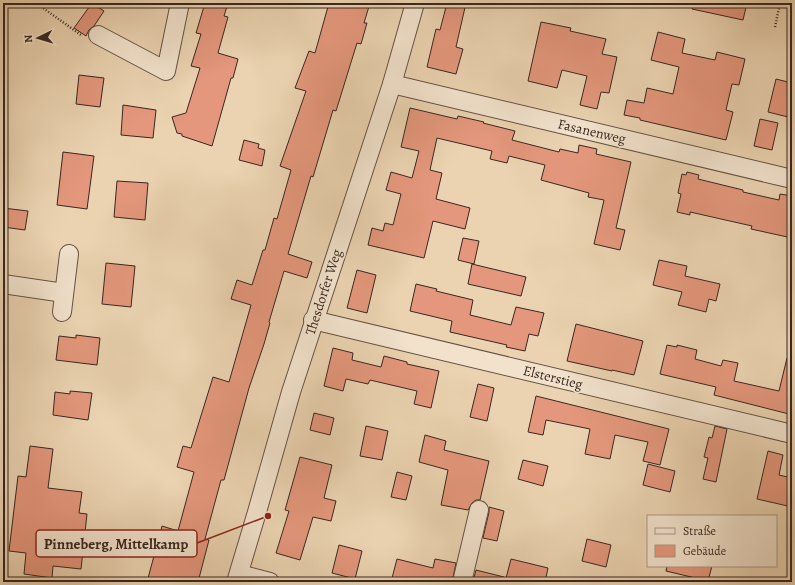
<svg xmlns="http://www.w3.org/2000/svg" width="795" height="585" viewBox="0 0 795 585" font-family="Alegreya,serif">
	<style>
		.building { fill: #e4977c; stroke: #382720 }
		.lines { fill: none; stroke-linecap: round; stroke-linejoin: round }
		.minor-casing { stroke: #655244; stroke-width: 20 }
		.path { stroke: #382720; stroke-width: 2.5; stroke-dasharray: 1 2; stroke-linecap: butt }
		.minor { stroke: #f2e2cc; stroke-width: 18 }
		.labels { text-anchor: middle; stroke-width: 3.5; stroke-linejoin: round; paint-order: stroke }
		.street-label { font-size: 14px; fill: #382720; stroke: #f2e2cc }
		.leader { fill: none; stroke: #8f2418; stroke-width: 1.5 }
		.callout-dot { fill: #8f2418; stroke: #f2e2cc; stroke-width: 1.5 }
		.callout { fill: #f2e2cc; stroke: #8f2418; stroke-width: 1.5 }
		.callout-label { font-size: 15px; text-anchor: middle; font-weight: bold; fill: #382720 }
	</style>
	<rect width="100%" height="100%" fill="#ebd3b1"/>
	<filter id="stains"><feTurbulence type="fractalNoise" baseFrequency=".005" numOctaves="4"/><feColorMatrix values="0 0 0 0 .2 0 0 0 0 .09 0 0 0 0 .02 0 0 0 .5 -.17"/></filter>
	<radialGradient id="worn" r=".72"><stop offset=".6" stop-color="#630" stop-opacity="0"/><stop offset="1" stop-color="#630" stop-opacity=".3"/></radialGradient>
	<g class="building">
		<polygon points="92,3 104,11 94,26 89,30 86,36 74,28"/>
		<polygon points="205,3 228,3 224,16 228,17 218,53 238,59 233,78 231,78 212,146 182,136 182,134 177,133 172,117 186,113 200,68 191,66 201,34 196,33"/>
		<polygon points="329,3 370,3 364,23 367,23 361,44 357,43 336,111 333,110 313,177 311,176 288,254 312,262 307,278 284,271 269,322 270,323 264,344 249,388 224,480 221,480 205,539 209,540 198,582 147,582 162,526 178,531 194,472 177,467 183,446 191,448 213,377 229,382 251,305 231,299 237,280 252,285 263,250 265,250 274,218 277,219 291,170 280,166 306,91 295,88 309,51 315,53"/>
		<polygon points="447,3 466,3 456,47 463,49 456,74 427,67 436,29 440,30"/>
		<polygon points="692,3 747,3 743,20 692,9"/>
		<polygon points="541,22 571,28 570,31 606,39 602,54 617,57 609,93 601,92 597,109 580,105 587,76 562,70 557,88 528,81"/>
		<polygon points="658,32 685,39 682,53 715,60 717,52 745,59 739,85 732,84 726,110 733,112 726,140 640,120 640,118 624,115 627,100 644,103 647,88 673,94 679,67 651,60"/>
		<polygon points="79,75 104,78 100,107 76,104"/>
		<polygon points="776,79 792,83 792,118 768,112"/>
		<polygon points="123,105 156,110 153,138 121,135"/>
		<polygon points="410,108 457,119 458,116 484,122 483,123 515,131 512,140 559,152 560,149 578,153 579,145 597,149 596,154 631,162 616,228 625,230 620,250 594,244 604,200 588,197 589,193 541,180 545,165 509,156 507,163 490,159 492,151 437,138 430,170 442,173 436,199 470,208 465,229 433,221 424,258 368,245 372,228 383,231 385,223 393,225 401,194 386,190 391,172 412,178 419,151 401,147"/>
		<polygon points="760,119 778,123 772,150 754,146"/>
		<polygon points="244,140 259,144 258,148 265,150 262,166 239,160"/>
		<polygon points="63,152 94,156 87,209 57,205"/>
		<polygon points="687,172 699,175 698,179 743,190 743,192 779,200 780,194 792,196 792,238 751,229 752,226 690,212 690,215 677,212 681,194 678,193 682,174 686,175"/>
		<polygon points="117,181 148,183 145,220 114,217"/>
		<polygon points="3,208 28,211 25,230 3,227"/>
		<polygon points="463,238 479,241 474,264 458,260"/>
		<polygon points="659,260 687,266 685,276 720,284 716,301 709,299 706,312 678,305 682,292 653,285"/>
		<polygon points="106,263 135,266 131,307 102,304"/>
		<polygon points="472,264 526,277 521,296 468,284"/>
		<polygon points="357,270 376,275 367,313 347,308"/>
		<polygon points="416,284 437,289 436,291 473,300 470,315 511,325 516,307 544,313 538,336 529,334 525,351 506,347 507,345 450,332 452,321 410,311"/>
		<polygon points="576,324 643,341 634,375 612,370 612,371 567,361"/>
		<polygon points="76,335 100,338 97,365 56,360 59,336 76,338"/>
		<polygon points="667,345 677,347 677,345 697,350 695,359 721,366 723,360 738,363 734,381 779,391 787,358 792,359 792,402 789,414 714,395 716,387 660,374"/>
		<polygon points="333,348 353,353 352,360 381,367 384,356 407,362 407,364 439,371 431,408 414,404 417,391 370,380 368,384 346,379 343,391 324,386"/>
		<polygon points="478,384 494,388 487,421 470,417"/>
		<polygon points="70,391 92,393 88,420 53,415 55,392 70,394"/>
		<polygon points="536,396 669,429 660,465 643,461 648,442 615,435 610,459 585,454 590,429 546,420 543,435 528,432"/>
		<polygon points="314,413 334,418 330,435 310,430"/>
		<polygon points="366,426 388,431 382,460 360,456"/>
		<polygon points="715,426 727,429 716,482 703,479 708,458 704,457 709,437 712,438"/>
		<polygon points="425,435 446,441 444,450 489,461 480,500 476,500 472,503 468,510 441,505 448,470 419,462"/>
		<polygon points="30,446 53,449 48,488 82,492 79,513 87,514 81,569 53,566 52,578 24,574 26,553 9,551 18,476 26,477"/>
		<polygon points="768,451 783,455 779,475 792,478 792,507 757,499"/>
		<polygon points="300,457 332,465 324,498 336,501 331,521 313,517 300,560 276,553 289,511 285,510"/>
		<polygon points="523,460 548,466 543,486 518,479"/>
		<polygon points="648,464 675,471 670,492 643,485"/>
		<polygon points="397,472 412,476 406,500 391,497"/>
		<polygon points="489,507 504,511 497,541 483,538 489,512"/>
		<polygon points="587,539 611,545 606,567 582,561"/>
		<polygon points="339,545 362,551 355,579 332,573"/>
		<polygon points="397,559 433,568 435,559 456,563 452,582 391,582"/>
		<polygon points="511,559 548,568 545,582 505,582"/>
		<polygon points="667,566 712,566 708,581 666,571"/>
		<polygon points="476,570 504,577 504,582 473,582"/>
	</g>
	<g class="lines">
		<g class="minor-casing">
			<g id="minor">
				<polyline points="98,35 166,71 180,3"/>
				<polyline points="392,84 792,179"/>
				<polyline points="3,284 64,293"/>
				<polyline points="62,312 69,254"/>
				<polyline points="313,320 792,434"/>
				<polyline points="239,574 270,582"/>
				<polyline points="236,582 257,512 291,392 392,84 415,3"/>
				<polyline points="462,582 479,510"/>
			</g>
		</g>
		<g class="path">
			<polyline points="36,3 81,35"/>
			<polyline points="703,7 703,3"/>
			<polyline points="775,27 780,3"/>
		</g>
		<use href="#minor" class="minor"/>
	</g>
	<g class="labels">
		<g class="street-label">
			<text transform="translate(592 131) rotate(13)" y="5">Fasanenweg</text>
			<text transform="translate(323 292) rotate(-72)" y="5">Thesdorfer Weg</text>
			<text transform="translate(553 377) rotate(14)" y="5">Elsterstieg</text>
		</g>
	</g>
	<path class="leader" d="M268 516L197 543"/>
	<circle class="callout-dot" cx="268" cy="516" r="4"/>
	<rect class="callout" x="36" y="530" width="161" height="27" rx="4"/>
	<g class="callout-label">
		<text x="116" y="549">Pinneberg, Mittelkamp</text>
	</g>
	<rect width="795" height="585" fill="none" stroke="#ebd3b1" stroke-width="16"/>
	<rect x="4" y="4" width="787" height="577" fill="none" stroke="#382720" stroke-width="2"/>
	<rect x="8" y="8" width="779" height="569" fill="none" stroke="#382720"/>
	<rect x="647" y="515" width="130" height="52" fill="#f2e2cc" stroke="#a89787"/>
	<rect x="655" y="528" width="20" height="6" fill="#f2e2cc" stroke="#a89787"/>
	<text x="683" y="535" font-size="12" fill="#382720">Straße</text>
	<rect x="655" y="545" width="20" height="12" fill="#e4977c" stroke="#a89787"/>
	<text x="683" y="555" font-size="12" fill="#382720">Gebäude</text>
	<g transform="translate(38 38) rotate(265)" stroke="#f2e2cc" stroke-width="3" paint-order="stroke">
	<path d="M0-3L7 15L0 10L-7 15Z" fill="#382720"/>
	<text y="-6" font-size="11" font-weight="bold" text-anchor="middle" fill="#382720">N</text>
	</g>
	<rect width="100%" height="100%" filter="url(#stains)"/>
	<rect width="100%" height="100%" fill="url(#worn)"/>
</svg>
